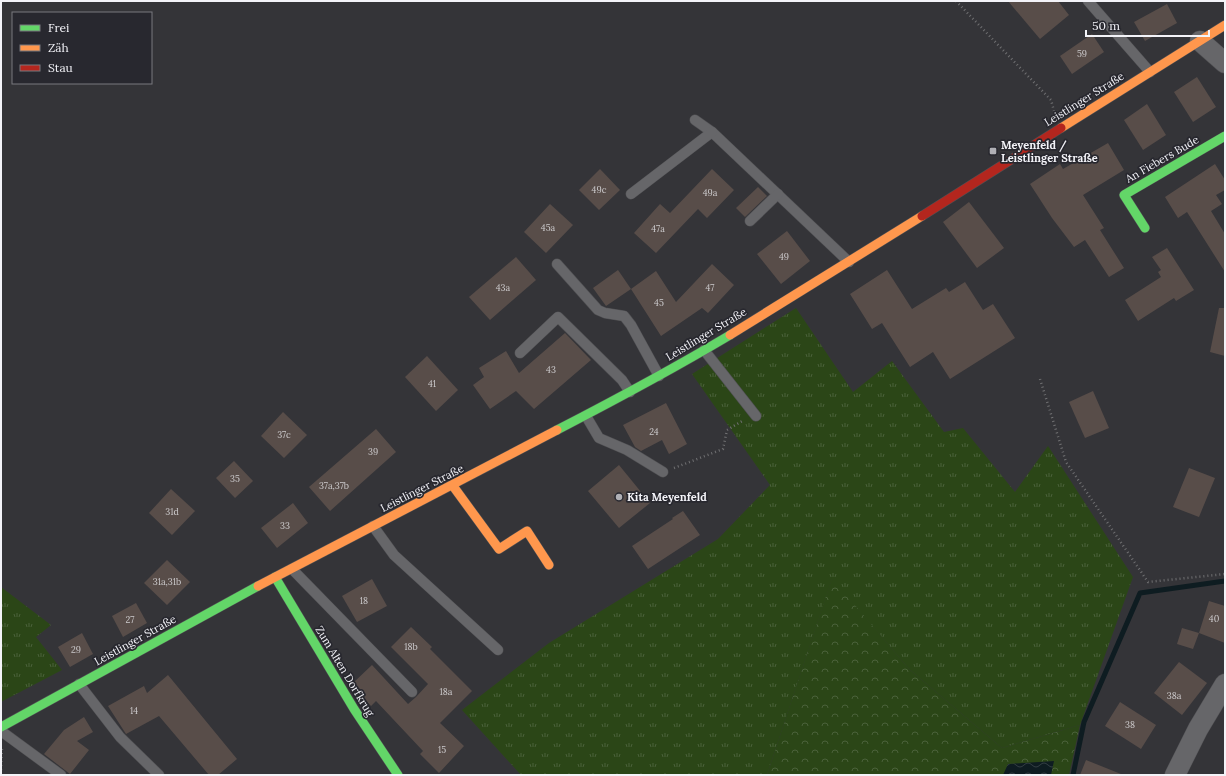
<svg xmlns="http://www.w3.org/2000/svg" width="1226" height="776" viewBox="0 0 1226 776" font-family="Lora,serif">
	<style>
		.grass { fill: url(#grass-tufts) }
		.forest { fill: url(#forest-crowns) }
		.water { fill: url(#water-waves) }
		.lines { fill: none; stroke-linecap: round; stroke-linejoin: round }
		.stream { stroke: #0e1c21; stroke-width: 5 }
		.building { fill: #584d49 }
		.lane-casing { stroke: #505053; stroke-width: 11 }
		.street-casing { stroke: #505053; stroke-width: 21 }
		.fast-casing { stroke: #505053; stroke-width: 10 }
		.slow-casing { stroke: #505053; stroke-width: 10 }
		.jam-casing { stroke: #505053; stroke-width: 10 }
		.path { stroke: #707072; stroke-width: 2.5; stroke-dasharray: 1 3; stroke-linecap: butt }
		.lane { stroke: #666669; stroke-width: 10 }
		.street { stroke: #666669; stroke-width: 20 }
		.fast { stroke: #63d668; stroke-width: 9 }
		.slow { stroke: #ff974d; stroke-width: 9 }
		.jam { stroke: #b3261e; stroke-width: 9 }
		.poi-dot { fill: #b0b0b5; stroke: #28282f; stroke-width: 1.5 }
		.labels { text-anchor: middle; stroke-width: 3.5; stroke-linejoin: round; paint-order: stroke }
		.number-label { font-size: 9px; fill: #cccacc }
		.street-label { font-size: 11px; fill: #f3f3f8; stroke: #28282f }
		.poi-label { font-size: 11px; font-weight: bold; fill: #f3f3f8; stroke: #28282f; text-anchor: start }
	</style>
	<defs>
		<pattern id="grass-tufts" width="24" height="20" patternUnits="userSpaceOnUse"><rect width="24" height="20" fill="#2b4617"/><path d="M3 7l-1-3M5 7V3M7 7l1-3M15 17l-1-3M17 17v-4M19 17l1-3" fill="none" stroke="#4a613a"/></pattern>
		<pattern id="forest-crowns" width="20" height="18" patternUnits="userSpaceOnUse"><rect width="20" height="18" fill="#2b4617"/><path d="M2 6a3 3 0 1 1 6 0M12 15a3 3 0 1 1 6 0" fill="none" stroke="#4a613a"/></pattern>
		<pattern id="water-waves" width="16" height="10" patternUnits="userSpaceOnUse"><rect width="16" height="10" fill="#0e1c21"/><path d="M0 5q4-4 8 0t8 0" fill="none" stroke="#323d42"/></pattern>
	</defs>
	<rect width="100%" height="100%" fill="#343438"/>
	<g class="grass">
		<polygon points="796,308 853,392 892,361 944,432 963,428 1015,492 1048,446 1133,577 1080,725 1002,748 909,669 832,579 767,775 521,775 462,710 549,643 718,539 770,485 692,374"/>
		<polygon points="1,587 51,625 36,637 62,670 1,702"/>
	</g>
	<polygon class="forest" points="832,578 909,669 1002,748 1080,725 1069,775 767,775"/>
	<polygon class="water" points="1054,761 1051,775 1003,775 1008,764"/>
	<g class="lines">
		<polyline class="stream" points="1073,775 1084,722 1140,593 1225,581"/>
	</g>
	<g class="building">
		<polygon points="1008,1 1058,1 1069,15 1040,39"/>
		<polygon points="1167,4 1177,23 1145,41 1134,22"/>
		<polygon points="1092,34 1104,52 1072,74 1060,56"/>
		<polygon points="1197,77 1216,107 1193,122 1174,92"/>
		<polygon points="1147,104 1166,135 1143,150 1124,120"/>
		<polygon points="1108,143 1124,170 1083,195 1104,228 1100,230 1124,268 1109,277 1085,240 1074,247 1052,218 1030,184 1060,164 1063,169"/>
		<polygon points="1215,164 1225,180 1225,190 1216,195 1222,204 1211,211 1225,234 1225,272 1187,212 1178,218 1165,197"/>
		<polygon points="600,169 620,190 599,210 579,190"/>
		<polygon points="712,169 734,190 707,218 698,209 656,253 634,233 660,204 670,213"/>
		<polygon points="758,187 767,196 745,217 736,208"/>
		<polygon points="969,202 1004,248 977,268 943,222"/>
		<polygon points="550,204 573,225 546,253 524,232"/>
		<polygon points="787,231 810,261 781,284 757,254"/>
		<polygon points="1167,248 1194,290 1176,301 1174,298 1138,321 1125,300 1161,277 1158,272 1161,270 1152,257"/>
		<polygon points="516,257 536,280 490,320 469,297"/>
		<polygon points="712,264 734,285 708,313 702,308 661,336 631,289 656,271 676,302"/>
		<polygon points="618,270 631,289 606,306 593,288"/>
		<polygon points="887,270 912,309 946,288 949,292 965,282 983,310 993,304 1015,338 950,379 933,352 910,367 882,323 872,329 850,294"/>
		<polygon points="1219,308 1225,308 1225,356 1210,352"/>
		<polygon points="565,333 591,360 534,409 516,391 490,409 473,385 484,377 479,368 506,351 519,373"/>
		<polygon points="427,356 458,390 436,411 405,377"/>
		<polygon points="1093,391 1109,428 1085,438 1069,402"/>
		<polygon points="666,403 687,444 669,454 662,440 641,451 635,447 623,425"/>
		<polygon points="283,412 307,435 284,458 261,436"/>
		<polygon points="376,429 396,452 330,511 309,487"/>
		<polygon points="234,461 253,481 235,498 216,478"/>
		<polygon points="619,465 650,503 619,528 588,491"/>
		<polygon points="1189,468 1215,478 1199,517 1173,507"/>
		<polygon points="171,489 195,511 172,535 149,513"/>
		<polygon points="293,503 308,523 277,548 261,528"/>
		<polygon points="683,511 700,535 648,569 632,546 673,519 672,518"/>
		<polygon points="167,560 190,582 167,605 144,583"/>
		<polygon points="372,579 387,606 357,622 342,596"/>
		<polygon points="1209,601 1225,606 1225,643 1199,633"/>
		<polygon points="136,603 147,623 123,637 112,616"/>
		<polygon points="411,627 432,647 430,649 472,691 440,723 464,746 439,773 420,754 423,751 376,701 371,706 360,694 353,683 372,665 408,704 416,697 428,684 391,647"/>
		<polygon points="1182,628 1199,633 1193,649 1177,644"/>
		<polygon points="82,633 93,654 70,667 58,647"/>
		<polygon points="1179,662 1207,683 1182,715 1154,693"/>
		<polygon points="168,675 237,759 218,775 209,775 159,716 126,734 108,706 144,686 147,693"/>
		<polygon points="1120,702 1156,725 1141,749 1105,726"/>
		<polygon points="84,717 93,732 77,741 89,750 70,774 44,754 64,730"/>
		<polygon points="1086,760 1121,774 1120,775 1080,775"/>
	</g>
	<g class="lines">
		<g class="lane-casing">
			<g id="lane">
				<polyline points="1088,1 1150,72"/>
				<polyline points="695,120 712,132 849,262"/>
				<polyline points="631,194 712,132"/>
				<polyline points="750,221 778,194"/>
				<polyline points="557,264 598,310 605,313 624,316 631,325 659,376"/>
				<polyline points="704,350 756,416"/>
				<polyline points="520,353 558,317 622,380 630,392"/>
				<polyline points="586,416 599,438 627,450 663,472"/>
				<polyline points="373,526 394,555 498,650"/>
				<polyline points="292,569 412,692"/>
				<polyline points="79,684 120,737 159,775"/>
				<polyline points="1,731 61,775"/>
			</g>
		</g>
		<g class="street-casing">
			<g id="street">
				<polyline points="1200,41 1225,63"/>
				<polyline points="1175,775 1198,729 1225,684"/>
			</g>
		</g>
		<g class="fast-casing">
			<g id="fast">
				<polyline points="1145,228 1124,195 1225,136"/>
				<path d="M557,430C615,400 673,369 730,335"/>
				<polyline points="275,577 354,709 398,775"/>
				<polyline points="1,727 258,586"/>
			</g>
		</g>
		<g class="slow-casing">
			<g id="slow">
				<polyline points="1061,128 1225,25"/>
				<polyline points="730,335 922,216"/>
				<polyline points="453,486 499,549 527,531 549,565"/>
				<polyline points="258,586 557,430"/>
			</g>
		</g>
		<g class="jam-casing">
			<polyline id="jam" points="922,216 1061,128"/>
		</g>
		<g class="path">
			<polyline points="956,1 1051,100 1054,111"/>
			<polyline points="1040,379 1066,462 1148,582 1225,574"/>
			<polyline points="674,468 723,449 727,430 744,420"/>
			<polyline points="1,770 2,748"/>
		</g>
		<use href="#lane" class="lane"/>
		<use href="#street" class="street"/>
		<use href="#fast" class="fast"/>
		<use href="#slow" class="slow"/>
		<use href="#jam" class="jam"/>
	</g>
	<g class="poi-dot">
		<rect x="989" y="147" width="8" height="8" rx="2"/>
		<circle cx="619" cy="497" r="4"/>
	</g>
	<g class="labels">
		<g class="number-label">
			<text x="1082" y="57">59</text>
			<text x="599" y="193">49c</text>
			<text x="710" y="196">49a</text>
			<text x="548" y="231">45a</text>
			<text x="658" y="232">47a</text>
			<text x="784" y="260">49</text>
			<text x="503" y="291">43a</text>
			<text x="710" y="291">47</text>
			<text x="659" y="306">45</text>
			<text x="551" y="373">43</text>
			<text x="432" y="387">41</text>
			<text x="654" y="435">24</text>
			<text x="284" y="438">37c</text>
			<text x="373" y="455">39</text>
			<text x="235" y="482">35</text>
			<text x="334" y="489">37a,37b</text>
			<text x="172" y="515">31d</text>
			<text x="285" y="529">33</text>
			<text x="167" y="585">31a,31b</text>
			<text x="364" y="604">18</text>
			<text x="1214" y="622">40</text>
			<text x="130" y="623">27</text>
			<text x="411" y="650">18b</text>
			<text x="76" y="653">29</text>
			<text x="446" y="695">18a</text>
			<text x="1174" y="699">38a</text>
			<text x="134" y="714">14</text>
			<text x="1130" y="728">38</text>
			<text x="442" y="753">15</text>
		</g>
		<g class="street-label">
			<text transform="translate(1084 99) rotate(-32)" y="4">Leistlinger Straße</text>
			<text transform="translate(1162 159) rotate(-30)" y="4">An Fiebers Bude</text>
			<text transform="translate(706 334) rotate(-31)" y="4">Leistlinger Straße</text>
			<text transform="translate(422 488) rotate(-27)" y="4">Leistlinger Straße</text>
			<text transform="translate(135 640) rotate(-29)" y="4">Leistlinger Straße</text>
			<text transform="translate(345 671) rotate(59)" y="4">Zum Alten Dorfkrug</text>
		</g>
		<g class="poi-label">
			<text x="1001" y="149">Meyenfeld /<tspan x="1001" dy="13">Leistlinger Straße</tspan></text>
			<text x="627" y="501">Kita Meyenfeld</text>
		</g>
	</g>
	<rect width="1226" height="776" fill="none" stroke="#f3f3f8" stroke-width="4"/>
	<rect x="12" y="12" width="140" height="72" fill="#28282f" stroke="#79797f"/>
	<rect x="20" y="25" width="20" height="6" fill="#63d668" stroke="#79797f"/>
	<text x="48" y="32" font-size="12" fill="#f3f3f8">Frei</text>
	<rect x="20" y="45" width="20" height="6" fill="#ff974d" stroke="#79797f"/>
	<text x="48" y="52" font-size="12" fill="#f3f3f8">Zäh</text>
	<rect x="20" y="65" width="20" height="6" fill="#b3261e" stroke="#79797f"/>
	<text x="48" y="72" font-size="12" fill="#f3f3f8">Stau</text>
	<path d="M1086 30v6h123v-6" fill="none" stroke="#f3f3f8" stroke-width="2"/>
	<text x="1092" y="30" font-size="12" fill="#f3f3f8" stroke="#28282f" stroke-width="3" paint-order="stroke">50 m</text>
</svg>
